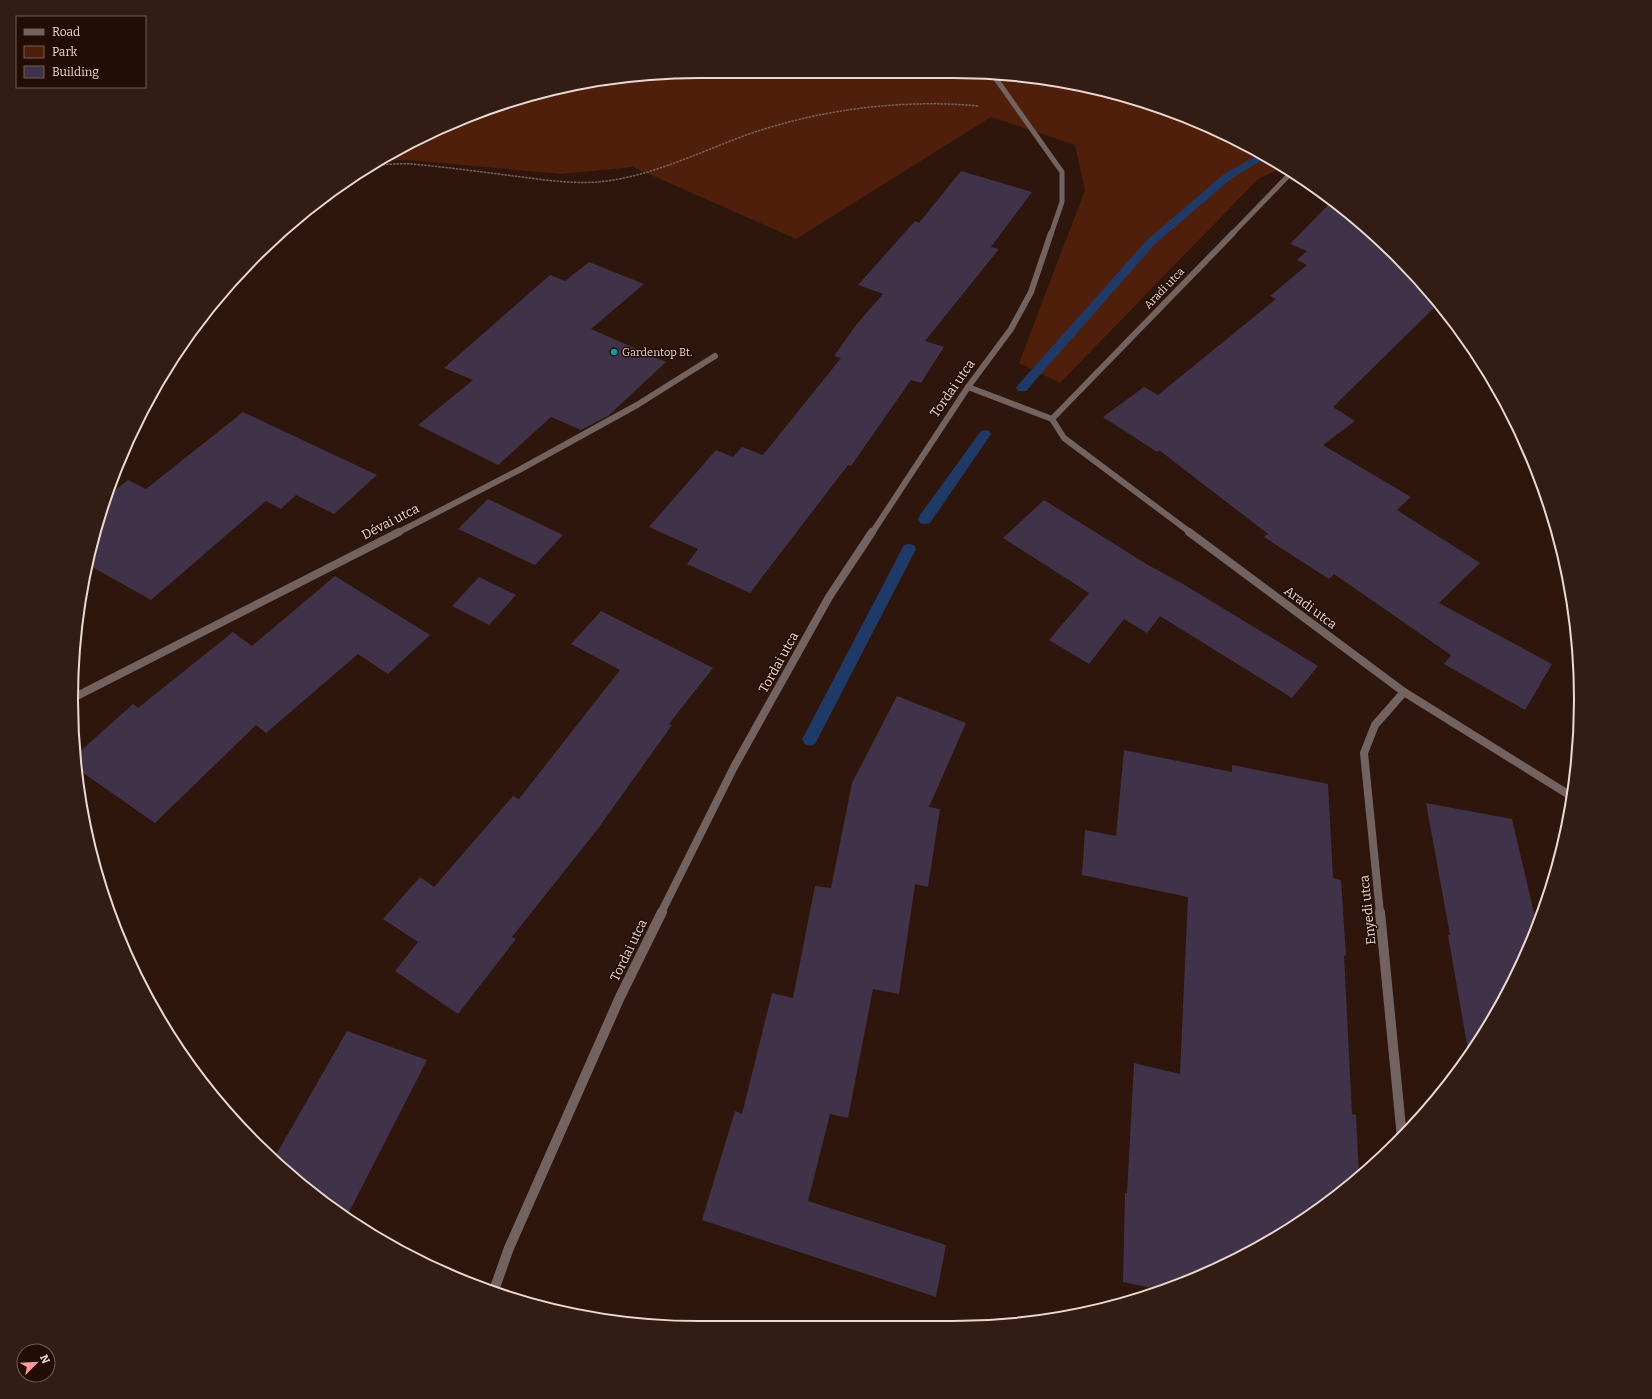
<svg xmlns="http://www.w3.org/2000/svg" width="1652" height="1399" viewBox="0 0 1652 1399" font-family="Bitter,serif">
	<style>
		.green { fill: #4f1f0b }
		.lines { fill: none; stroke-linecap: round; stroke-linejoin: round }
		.stream { fill: #1f3a67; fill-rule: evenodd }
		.building { fill: #3f3249 }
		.path { stroke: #786259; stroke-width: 1.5; stroke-dasharray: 2.5 1; stroke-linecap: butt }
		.minor-far3 { stroke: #726360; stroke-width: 5 }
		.minor-far2 { stroke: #726360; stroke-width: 6 }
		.minor-far1 { stroke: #726360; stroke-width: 8 }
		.minor { stroke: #726360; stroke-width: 10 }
		.culture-dot { fill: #0f9aa8; stroke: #230c04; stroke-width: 1.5 }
		.labels { text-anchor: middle; stroke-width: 3; stroke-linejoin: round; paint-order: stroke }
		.far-street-label { font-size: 11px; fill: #ead9d2; stroke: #230c04 }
		.far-poi-label { font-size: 11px; fill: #ead9d2; stroke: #230c04; text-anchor: start }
		.street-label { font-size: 13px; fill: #ead9d2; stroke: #230c04 }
		.rim { fill: none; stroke: #ead9d2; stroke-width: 2 }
	</style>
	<rect width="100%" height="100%" fill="#2e160c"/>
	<polygon class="green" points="700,71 1034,76 1115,92 1230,136 1282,168 1258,179 1060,383 1019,363 1085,190 1075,145 991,117 796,239 633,167 561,174 408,160 379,160 421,136 537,92 618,76"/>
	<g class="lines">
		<g class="stream">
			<polygon points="1260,154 1266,158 1232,178 1155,244 1026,391 1018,391 1016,388 1018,385 1147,240 1224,174"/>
			<polygon points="985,430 989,431 991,434 989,437 930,523 925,524 920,523 918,519 920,515 981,431"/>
			<polygon points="909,544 914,545 916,549 815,744 810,746 805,744 802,739 805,734 904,545"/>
		</g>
	</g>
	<g class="building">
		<polygon points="961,171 1032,192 991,247 999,249 925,341 944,347 921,383 911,380 851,466 848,465 750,593 687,564 698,549 649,527 716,450 733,457 742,447 763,455 841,358 834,356 856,325 883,294 858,285 915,221 919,223"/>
		<polygon points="1333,200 1425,285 1439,303 1333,407 1355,421 1323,445 1411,497 1397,510 1480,563 1439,603 1552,664 1525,710 1444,664 1451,655 1334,574 1329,579 1264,537 1268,534 1159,450 1157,452 1103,417 1144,387 1158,395 1276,299 1270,296 1307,265 1297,260 1307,251 1290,244"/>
		<polygon points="589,262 644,284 591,329 666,362 608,416 581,430 551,417 498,465 418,425 473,380 444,368 550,275 565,281"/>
		<polygon points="243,412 377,475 334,514 296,495 281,509 266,501 151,600 87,564 92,537 106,497 128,480 146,489"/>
		<polygon points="488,499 563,535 535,565 458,529"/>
		<polygon points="1044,500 1148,565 1183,584 1318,666 1292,698 1160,616 1147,633 1124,619 1089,664 1049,640 1089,593 1003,538"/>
		<polygon points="335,576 430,635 388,674 358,654 266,733 256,725 155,823 76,768 75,756 133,704 138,708 233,632 252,646"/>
		<polygon points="479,577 516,595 489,625 452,606"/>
		<polygon points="601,611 713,668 669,724 672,725 597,830 512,937 516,939 458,1014 395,971 418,942 383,919 420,877 434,887 513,796 519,799 620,670 571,644"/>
		<polygon points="897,696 966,723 929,807 940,809 928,887 915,884 899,994 873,989 848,1118 830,1114 808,1201 946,1245 936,1297 702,1220 735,1111 742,1114 772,993 793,998 815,886 831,888 852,783"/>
		<polygon points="1124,750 1232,772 1232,765 1328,784 1333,878 1341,880 1346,956 1344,955 1352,1114 1356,1115 1359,1175 1301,1222 1193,1280 1161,1290 1123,1282 1125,1193 1127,1193 1134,1063 1180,1074 1188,897 1082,875 1085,830 1116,836"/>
		<polygon points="1426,803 1512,819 1537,926 1533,940 1475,1049 1469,1056 1448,935 1450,935"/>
		<polygon points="347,1031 427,1060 346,1218 317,1198 273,1160"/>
	</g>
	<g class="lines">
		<path class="path" d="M372,165C385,165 399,163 412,164C446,167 481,172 514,176C545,180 577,185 607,181C657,174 702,151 749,134C822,109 902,99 979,106"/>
		<g class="minor-far3">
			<polyline points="994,76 1062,172 1062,202 1051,234"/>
			<polyline points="1232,234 1291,173"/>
		</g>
		<g class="minor-far2">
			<polyline points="968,387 1052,419 1064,438 1191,533"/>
			<polyline points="1052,419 1233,233"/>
			<polyline points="397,533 519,470 637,405 715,356"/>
			<polyline points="872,533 968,387 1011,329 1031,292 1051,233"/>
		</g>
		<g class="minor-far1">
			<polyline points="1189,532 1404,692 1571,796"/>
			<polyline points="71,699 399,532"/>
			<polyline points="661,913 734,767 829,597 872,532"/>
			<polyline points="1380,913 1364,753 1375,725 1404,692"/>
		</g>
		<g class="minor">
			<polyline points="1380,912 1402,1138"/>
			<polyline points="493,1293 509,1248 620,997 662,912"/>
		</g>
	</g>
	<circle class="culture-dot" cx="614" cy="352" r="4"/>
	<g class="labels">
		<g class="far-street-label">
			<text transform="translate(1164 288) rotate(-46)" y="4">Aradi utca</text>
		</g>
		<g class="far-poi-label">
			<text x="622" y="356">Gardentop Bt.</text>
		</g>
		<g class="street-label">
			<text transform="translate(952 388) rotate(-55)" y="5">Tordai utca</text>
			<text transform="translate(390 521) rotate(-27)" y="5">Dévai utca</text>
			<text transform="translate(1311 607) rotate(37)" y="5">Aradi utca</text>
			<text transform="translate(778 662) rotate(-61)" y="5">Tordai utca</text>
			<text transform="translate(1367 910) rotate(-96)" y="5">Enyedi utca</text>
			<text transform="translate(628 950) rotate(-64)" y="5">Tordai utca</text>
		</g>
	</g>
	<path d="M0 0H1652V1399H0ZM699 78H953A621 621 0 0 1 1574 699V700A621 621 0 0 1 953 1321H699A621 621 0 0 1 78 700V699A621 621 0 0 1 699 78Z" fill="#331c14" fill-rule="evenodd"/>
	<path class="rim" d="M699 78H953A621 621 0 0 1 1574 699V700A621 621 0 0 1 953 1321H699A621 621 0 0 1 78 700V699A621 621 0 0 1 699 78Z"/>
	<rect x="16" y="16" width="130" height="72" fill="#230c04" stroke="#735e56"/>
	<rect x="24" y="29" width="20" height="6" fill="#726360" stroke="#735e56"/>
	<text x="52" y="36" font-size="12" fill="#ead9d2">Road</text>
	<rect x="24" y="46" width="20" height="12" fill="#4f1f0b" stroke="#735e56"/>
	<text x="52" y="56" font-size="12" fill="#ead9d2">Park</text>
	<rect x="24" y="66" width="20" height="12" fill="#3f3249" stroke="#735e56"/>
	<text x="52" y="76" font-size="12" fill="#ead9d2">Building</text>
	<g transform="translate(36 1363) rotate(66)"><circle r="19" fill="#230c04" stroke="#735e56"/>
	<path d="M0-3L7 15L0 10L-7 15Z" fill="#f49aa1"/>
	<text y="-6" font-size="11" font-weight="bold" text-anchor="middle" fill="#ead9d2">N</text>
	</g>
</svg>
